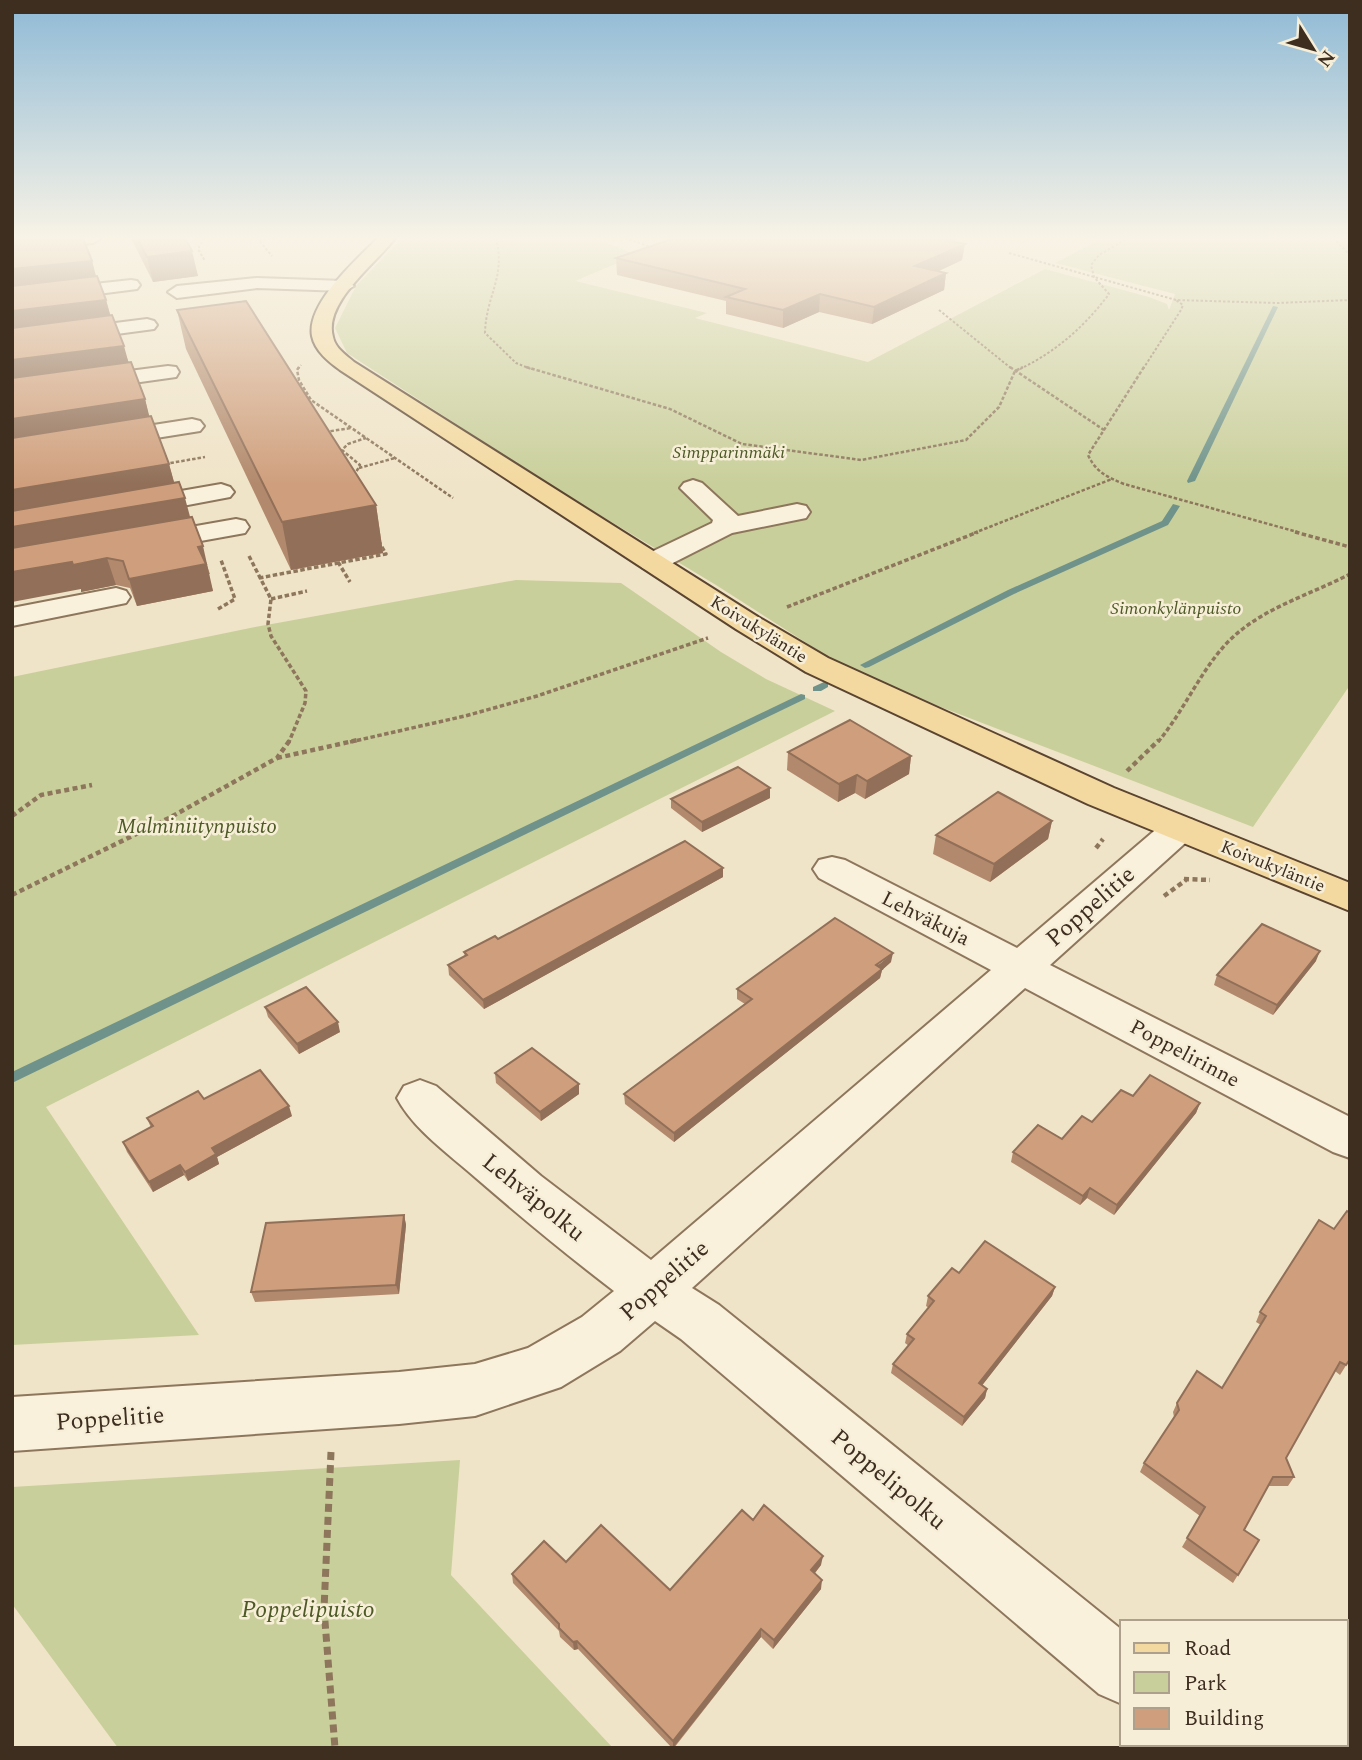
<svg xmlns="http://www.w3.org/2000/svg" width="1362" height="1760" viewBox="0 0 1362 1760" font-family="Spectral,serif">
	<style>
		.green { fill: #c9cf9b }
		.lines { fill: none; stroke-linecap: round; stroke-linejoin: round }
		.stream { fill: #6f938a; fill-rule: evenodd }
		.minor-casing { stroke: #8d765c; stroke-width: 4 }
		.major-casing { stroke: #5b4430; stroke-width: 4 }
		.path-far4 { stroke: #8d765c; stroke-width: 2; stroke-dasharray: 2.5 2; stroke-linecap: butt }
		.path-far3 { stroke: #8d765c; stroke-width: 2.5; stroke-dasharray: 3.5 2; stroke-linecap: butt }
		.path-far2 { stroke: #8d765c; stroke-width: 3.5; stroke-dasharray: 4.5 2.5; stroke-linecap: butt }
		.path-far1 { stroke: #8d765c; stroke-width: 4.5; stroke-dasharray: 5 3.5; stroke-linecap: butt }
		.path { stroke: #8d765c; stroke-width: 7; stroke-dasharray: 8 5; stroke-linecap: butt }
		.minor { fill: #faf1dc; fill-rule: evenodd }
		.major { fill: #f3d9a0; fill-rule: evenodd }
		.wall { fill: #b2896c }
		.shaded-wall { fill: #916f58 }
		.building { fill: #cf9f7d; stroke: #916f58; stroke-width: 2 }
		.labels { text-anchor: middle; stroke-width: 5; stroke-linejoin: round; paint-order: stroke }
		.far-park-label { font-size: 18px; font-style: italic; fill: #4d5a26; stroke: #f7eed8 }
		.far-street-label { font-size: 18px; fill: #3d2e20; stroke: #f7eed8 }
		.park-label { font-size: 21px; font-style: italic; fill: #4d5a26; stroke: #f7eed8 }
		.street-label { font-size: 21px; fill: #3d2e20; stroke: #f7eed8 }
		.near-street-label { font-size: 24px; fill: #3d2e20; stroke: #f7eed8 }
		.near-park-label { font-size: 24px; font-style: italic; fill: #4d5a26; stroke: #f7eed8 }
	</style>
	<rect width="100%" height="100%" fill="#f0e4c8"/>
	<g class="green">
		<polygon points="402,238 594,238 637,255 575,281 707,313 695,318 868,362 1045,269 1149,297 1167,304 1169,310 1175,294 1055,263 1099,240 1086,238 1350,238 1350,685 1253,827 855,674 716,585 550,485 347,353 335,328 356,286"/>
		<polygon points="516,580 621,583 721,652 766,679 835,711 46,1107 199,1335 12,1345 12,677 255,627"/>
		<polygon points="460,1460 451,1575 613,1748 118,1748 12,1604 12,1487"/>
	</g>
	<g class="lines">
		<g class="stream">
			<polygon points="1273,306 1278,307 1195,481 1188,483 1187,481"/>
			<polygon points="1173,504 1180,506 1168,525 1014,594 869,667 865,668 860,665 1008,590 1162,521"/>
			<polygon points="824,682 828,683 828,687 821,691 813,691 813,687"/>
			<polygon points="801,694 805,695 805,699 12,1083 12,1072"/>
		</g>
		<g class="minor-casing">
			<g id="minor">
				<polygon points="46,238 101,238 93,243 12,251 12,241"/>
				<polygon points="257,278 345,281 354,286 345,291 257,288 177,298 168,292 177,286"/>
				<polygon points="131,280 137,281 140,285 137,289 12,305 12,293"/>
				<polygon points="147,319 154,321 157,325 154,329 12,348 12,336"/>
				<polygon points="168,366 176,367 179,372 176,377 12,400 12,386"/>
				<polygon points="192,419 200,421 204,426 200,431 12,461 12,447"/>
				<polygon points="693,480 702,483 738,516 797,504 806,506 810,512 806,518 732,533 663,568 653,570 643,568 639,562 643,556 712,523 713,520 680,488 684,483"/>
				<polygon points="221,484 230,487 234,492 230,497 135,515 126,512 122,507 126,502 135,499"/>
				<polygon points="236,519 245,521 249,527 245,533 145,551 135,549 131,543 135,537 145,535"/>
				<polygon points="116,588 126,591 130,597 126,603 12,626 12,608"/>
				<path d="M1180,817L1193,820L1198,828L1193,836L1050,965L1350,1117V1158L1333,1152L1025,988L692,1288L719,1305L1122,1630V1704L1099,1694L681,1339L655,1321L620,1351L561,1387L475,1416L399,1424L12,1451V1397L399,1372L475,1364L528,1348L582,1317L614,1291C567,1255 521,1217 476,1178C449,1154 414,1130 397,1098L404,1086L420,1080L436,1086L541,1176L651,1260L991,970L819,878L813,869L819,860L832,857L845,860L1017,948L1167,820Z"/>
			</g>
		</g>
		<g class="major-casing">
			<path id="major" d="M378,238H395C377,263 323,302 333,337C335,348 346,355 354,362L758,617L828,658L1114,788L1350,883V911L1088,804L806,672L736,629L340,370C329,362 315,351 312,336C306,304 357,259 378,238Z"/>
		</g>
		<g class="path-far4">
			<polyline points="204,238 198,249 205,261"/>
			<polyline points="257,238 272,256"/>
			<path d="M496,238C506,278 486,295 485,333L516,363L531,369"/>
			<polyline points="625,238 654,248"/>
			<polyline points="1333,238 1350,255"/>
			<polyline points="259,240 277,238"/>
			<polyline points="1009,253 1176,300 1277,303 1350,300"/>
			<polyline points="939,310 1012,369"/>
			<polyline points="298,369 301,365"/>
			<path d="M1020,369C1057,351 1085,326 1109,294L1094,277L1091,265L1099,255L1128,238"/>
			<polyline points="1143,369 1181,310 1183,305 1176,300"/>
		</g>
		<g class="path-far3">
			<polyline points="299,367 297,370 299,380 311,400 453,498"/>
			<polyline points="526,367 670,409 742,444 861,460 966,440 999,407 1015,371 1023,367"/>
			<polyline points="1010,367 1104,430"/>
			<path d="M1144,367L1088,455C1096,472 1107,477 1124,484L1301,533"/>
			<polyline points="325,432 351,428"/>
			<polyline points="165,464 205,457"/>
			<polyline points="359,468 395,458"/>
			<polyline points="354,476 360,465 342,450 348,444 366,438"/>
			<polyline points="974,533 1112,479"/>
		</g>
		<g class="path-far2">
			<polyline points="1295,532 1350,547"/>
			<polyline points="249,556 271,599 268,624 271,636 306,691 305,703 289,742"/>
			<polyline points="338,562 350,582"/>
			<polyline points="259,578 386,554 379,542"/>
			<polyline points="271,599 307,591"/>
			<polyline points="787,607 978,532"/>
			<polyline points="218,609 235,599 221,560"/>
			<polyline points="350,742 465,716 537,696 708,638"/>
			<path d="M1158,742C1183,712 1199,674 1225,645C1258,609 1308,596 1350,574"/>
		</g>
		<g class="path-far1">
			<polyline points="277,758 358,740"/>
			<polyline points="1127,771 1159,740"/>
			<polyline points="12,816 41,795 92,785"/>
			<polyline points="1096,848 1103,839"/>
			<polyline points="1184,879 1210,880"/>
			<polyline points="12,895 171,817 277,758 290,740"/>
			<polyline points="1164,896 1186,880"/>
		</g>
		<polyline class="path" points="331,1452 324,1609 335,1748"/>
		<use href="#minor" class="minor"/>
		<use href="#major" class="major"/>
	</g>
	<g class="wall">
		<polygon points="131,238 185,238 198,276 153,282"/>
		<polygon points="960,238 952,241 962,260 939,271 946,273 944,290 872,324 819,312 783,328 726,314 726,301 617,275 616,258"/>
		<polygon points="92,261 96,276 106,300 110,315 129,363 145,399 149,417 169,464 174,483 190,518 210,574 208,574 213,591 137,606 130,588 116,585 81,592 81,589"/>
		<polygon points="177,310 376,505 383,553 291,570 186,349"/>
		<polygon points="788,752 911,756 909,774 865,799 855,793 838,802 787,770"/>
		<polygon points="770,788 770,798 702,832 671,808 671,799"/>
		<polygon points="1052,821 1048,839 990,882 933,854 936,835"/>
		<polygon points="723,868 723,877 484,1009 449,975 448,965 465,957 464,952 498,939"/>
		<polygon points="1316,961 1273,1015 1214,985 1217,975"/>
		<polygon points="891,962 882,970 880,978 674,1142 625,1104 624,1094 745,1004 737,999 737,989"/>
		<polygon points="265,1007 340,1032 299,1054 268,1017"/>
		<polygon points="495,1073 579,1084 579,1094 541,1121 496,1083"/>
		<polygon points="1133,1096 1200,1103 1196,1113 1114,1215 1087,1198 1080,1205 1011,1162 1013,1152 1062,1139 1092,1122"/>
		<polygon points="204,1099 292,1116 217,1157 219,1164 188,1181 184,1175 153,1192 127,1152 123,1142 151,1128 147,1118"/>
		<polygon points="404,1215 406,1225 399,1294 255,1302 251,1292"/>
		<polygon points="959,1273 1055,1287 1052,1296 982,1385 987,1389 985,1398 962,1426 891,1373 893,1364 909,1346 905,1343 907,1334 929,1308 926,1306 928,1296"/>
		<polygon points="1260,1312 1350,1359 1340,1375 1335,1371 1286,1458 1294,1477 1288,1486 1268,1486 1244,1530 1259,1540 1233,1583 1182,1547 1200,1516 1140,1472 1144,1463 1174,1417 1173,1412 1177,1403 1222,1388 1261,1325 1256,1322"/>
		<polygon points="753,1520 821,1565 815,1573 821,1589 773,1649 761,1637 674,1748 672,1748 578,1649 574,1650 560,1637 559,1631 513,1583 512,1574 566,1562 670,1590"/>
	</g>
	<g class="shaded-wall">
		<polygon points="928,238 960,238 927,253"/>
		<polygon points="965,244 962,260 913,283 915,266"/>
		<polygon points="192,251 198,276 153,282 147,257"/>
		<polygon points="92,261 97,281 12,290 12,269"/>
		<polygon points="946,273 944,290 872,324 874,307"/>
		<polygon points="820,294 819,312 783,328 783,310"/>
		<polygon points="106,300 112,321 12,333 12,311"/>
		<polygon points="124,346 130,368 12,383 12,360"/>
		<polygon points="145,399 151,423 12,444 12,419"/>
		<polygon points="169,464 176,489 12,517 12,490"/>
		<polygon points="185,498 192,524 12,555 12,527"/>
		<polygon points="376,505 383,553 291,570 282,522"/>
		<polygon points="203,546 213,591 137,606 129,579 198,547"/>
		<polygon points="107,558 116,585 81,592 81,589 12,602 12,572 72,562"/>
		<polygon points="911,756 909,774 865,799 867,781"/>
		<polygon points="857,775 855,793 838,802 839,784"/>
		<polygon points="770,788 770,798 702,832 702,822"/>
		<polygon points="1052,821 1048,839 990,882 994,864"/>
		<polygon points="723,868 723,877 484,1009 483,1000"/>
		<polygon points="1320,951 1316,961 1273,1015 1277,1005"/>
		<polygon points="893,953 891,962 882,970 880,978 674,1142 674,1133"/>
		<polygon points="338,1022 340,1032 299,1054 297,1044"/>
		<polygon points="579,1084 579,1094 541,1121 540,1112"/>
		<polygon points="1200,1103 1196,1113 1114,1215 1117,1205"/>
		<polygon points="289,1106 292,1116 217,1157 219,1164 188,1181 185,1172 212,1148"/>
		<polygon points="180,1165 184,1175 153,1192 149,1182"/>
		<polygon points="1090,1188 1087,1198 1080,1205 1083,1196"/>
		<polygon points="404,1215 406,1225 399,1294 396,1285"/>
		<polygon points="1055,1287 1052,1296 977,1392 979,1383"/>
		<polygon points="987,1389 985,1398 962,1426 964,1417"/>
		<polygon points="823,1556 821,1565 810,1579 811,1570"/>
		<polygon points="822,1580 821,1589 773,1649 774,1640"/>
		<polygon points="761,1629 761,1637 673,1748 673,1741"/>
		<polygon points="577,1641 578,1649 574,1650 573,1642"/>
	</g>
	<g class="building">
		<polygon points="12,238 83,238 92,261 12,269"/>
		<polygon points="137,238 185,238 192,251 147,257"/>
		<polygon points="675,238 933,238 965,244 915,266 946,273 874,307 820,294 783,310 726,297 745,289 616,258"/>
		<polygon points="97,276 106,300 12,311 12,286"/>
		<polygon points="246,301 376,505 282,522 177,310"/>
		<polygon points="112,315 124,346 12,360 12,328"/>
		<polygon points="131,362 145,399 12,419 12,378"/>
		<polygon points="151,416 169,464 12,490 12,438"/>
		<polygon points="179,482 185,498 12,527 12,511"/>
		<polygon points="192,517 203,546 198,547 206,564 129,579 123,561 107,558 73,565 72,562 12,572 12,548"/>
		<polygon points="850,720 911,756 867,781 857,775 839,784 788,752"/>
		<polygon points="738,767 770,788 702,822 671,799"/>
		<polygon points="998,792 1052,821 994,864 936,835"/>
		<polygon points="685,841 723,868 483,1000 448,965 467,955 464,952 495,936 498,939"/>
		<polygon points="835,918 893,953 876,965 882,969 674,1133 624,1094 752,999 737,989"/>
		<polygon points="1262,924 1320,951 1277,1005 1217,975"/>
		<polygon points="306,987 338,1022 297,1044 265,1007"/>
		<polygon points="532,1048 579,1084 540,1112 495,1073"/>
		<polygon points="260,1070 289,1106 212,1148 216,1154 185,1172 180,1165 149,1182 123,1142 153,1126 147,1118 198,1091 204,1099"/>
		<polygon points="1150,1075 1200,1103 1117,1205 1090,1188 1083,1196 1013,1152 1038,1125 1062,1139 1082,1116 1092,1122 1121,1090 1133,1096"/>
		<polygon points="1347,1211 1350,1213 1350,1359 1346,1365 1340,1362 1286,1458 1294,1477 1273,1477 1244,1530 1259,1540 1238,1575 1187,1538 1205,1507 1144,1463 1179,1410 1177,1403 1197,1371 1222,1388 1266,1316 1260,1312 1319,1220 1334,1229"/>
		<polygon points="404,1215 396,1285 251,1292 266,1223"/>
		<polygon points="985,1241 1055,1287 979,1383 987,1389 964,1417 893,1364 914,1339 907,1334 934,1301 928,1296 952,1268 959,1273"/>
		<polygon points="764,1505 823,1556 811,1570 822,1580 774,1640 761,1629 673,1741 577,1641 573,1642 559,1628 559,1624 512,1574 544,1541 566,1562 601,1525 670,1590 742,1510 753,1520"/>
	</g>
	<linearGradient id="sky" x2="0" y2="1"><stop stop-color="#8fbad6"/><stop offset="0.49" stop-color="#f8f3e6"/><stop offset="1" stop-color="#f8f3e6" stop-opacity="0"/></linearGradient>
	<rect width="1362" height="484" fill="url(#sky)"/>
	<g class="labels">
		<g class="far-park-label">
			<text x="729" y="458">Simpparinmäki</text>
			<text x="1176" y="614">Simonkylänpuisto</text>
		</g>
		<g class="far-street-label">
			<text transform="translate(759 629) rotate(32)" y="6">Koivukyläntie</text>
			<text transform="translate(1273 866) rotate(22)" y="6">Koivukyläntie</text>
		</g>
		<g class="park-label">
			<text x="197" y="833">Malminiitynpuisto</text>
		</g>
		<g class="street-label">
			<text transform="translate(926 918) rotate(27)" y="7">Lehväkuja</text>
			<text transform="translate(1185 1053) rotate(28)" y="7">Poppelirinne</text>
		</g>
		<g class="near-street-label">
			<text transform="translate(1090 906) rotate(-41)" y="8">Poppelitie</text>
			<text transform="translate(534 1197) rotate(39)" y="8">Lehväpolku</text>
			<text transform="translate(664 1280) rotate(-41)" y="8">Poppelitie</text>
			<text transform="translate(110 1418) rotate(-4)" y="8">Poppelitie</text>
			<text transform="translate(889 1479) rotate(40)" y="8">Poppelipolku</text>
		</g>
		<g class="near-park-label">
			<text x="308" y="1617">Poppelipuisto</text>
		</g>
	</g>
	<rect width="1362" height="1760" fill="none" stroke="#3d2e20" stroke-width="28"/>
	<rect x="1120" y="1620" width="228" height="126" fill="#f7eed8" stroke="#ada18e" stroke-width="2"/>
	<rect x="1134" y="1643" width="35" height="10" fill="#f3d9a0" stroke="#ada18e" stroke-width="2"/>
	<text x="1184" y="1655" font-size="21" fill="#3d2e20">Road</text>
	<rect x="1134" y="1672" width="35" height="21" fill="#c9cf9b" stroke="#ada18e" stroke-width="2"/>
	<text x="1184" y="1690" font-size="21" fill="#3d2e20">Park</text>
	<rect x="1134" y="1708" width="35" height="21" fill="#cf9f7d" stroke="#ada18e" stroke-width="2"/>
	<text x="1184" y="1725" font-size="21" fill="#3d2e20">Building</text>
	<g transform="translate(1313 49) rotate(127)" stroke="#f7eed8" stroke-width="5" paint-order="stroke">
	<path d="M0-5L12 26L0 18L-12 26Z" fill="#3d2e20"/>
	<text y="-10" font-size="19" font-weight="bold" text-anchor="middle" fill="#3d2e20">N</text>
	</g>
</svg>
